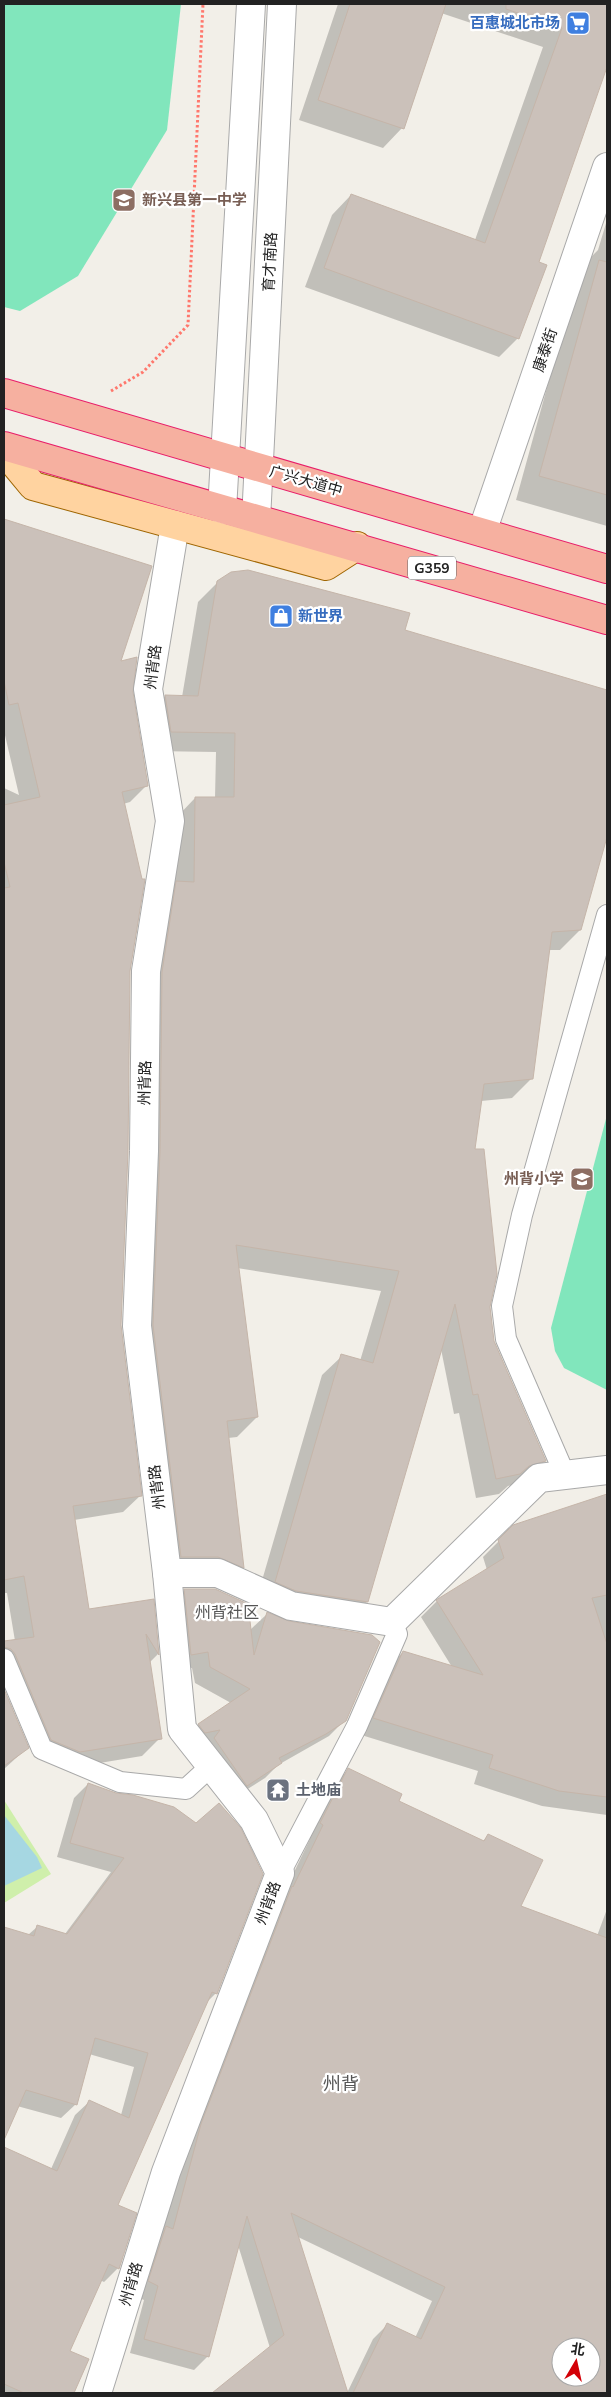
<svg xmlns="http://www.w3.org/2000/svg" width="611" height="2397" viewBox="0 0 611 2397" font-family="'Nunito Sans','Noto Sans SC',sans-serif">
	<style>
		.grass { fill: #cfefab }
		.pitch { fill: #81e6bc }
		.water { fill: #a6d7e2 }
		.shadow { fill: #0003; fill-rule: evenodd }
		.building { fill: #cbc1ba; stroke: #c5b5a9; fill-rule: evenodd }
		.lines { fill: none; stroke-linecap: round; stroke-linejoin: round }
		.service-casing { stroke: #a9a9a9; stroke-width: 22 }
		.minor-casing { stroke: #a9a9a9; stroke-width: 30 }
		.tertiary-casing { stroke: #a9a9a9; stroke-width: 30 }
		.primary-casing { stroke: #9f6500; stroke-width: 30 }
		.trunk-casing { stroke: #e81d69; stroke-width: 30 }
		.path { stroke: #ff776c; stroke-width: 3; stroke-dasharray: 2.5 2.5; stroke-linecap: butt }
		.service { stroke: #fff; stroke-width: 20 }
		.minor { stroke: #fff; stroke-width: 28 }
		.tertiary { stroke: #fff; stroke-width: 28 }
		.primary { stroke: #ffd3a0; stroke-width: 28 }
		.trunk { stroke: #f6b0a0; stroke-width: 28 }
		.labels { text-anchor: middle; stroke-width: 4.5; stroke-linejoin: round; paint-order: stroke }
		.shield { fill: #fff; stroke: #646464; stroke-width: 1 }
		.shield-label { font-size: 14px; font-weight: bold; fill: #222 }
		.shop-label { font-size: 15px; font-weight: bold; fill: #366cbe; stroke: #fff; text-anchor: end }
		.education-label { font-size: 15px; font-weight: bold; fill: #785e54; stroke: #fff; text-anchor: start }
		.street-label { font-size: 15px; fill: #222; stroke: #fff }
		.worship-label { font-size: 15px; font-weight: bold; fill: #5b616d; stroke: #fff; text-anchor: start }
		.neighbourhood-label { font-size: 16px; fill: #555; stroke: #fff }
		.quarter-label { font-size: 18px; fill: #555; stroke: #fff }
	</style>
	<rect width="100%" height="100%" fill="#f2efe8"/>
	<polygon class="grass" points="4,1800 51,1874 4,1903"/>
	<g class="pitch">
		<polygon points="4,4 181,4 167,130 78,276 20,311 4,307"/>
		<polygon points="607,1115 607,1390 564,1368 555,1351 551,1328"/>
	</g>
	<polygon class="water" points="4,1815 37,1857 42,1868 4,1886"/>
	<g class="shadow">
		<polygon points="338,4 607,4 607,64 537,263 518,338 499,357 305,287 332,215 351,195 475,240 543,47 441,13 402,128 383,148 299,120"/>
		<polygon points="607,220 607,526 516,500 580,268 598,250"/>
		<polygon points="4,520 150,566 119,662 131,692 147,785 130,802 123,804 129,971 120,1325 141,1495 123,1512 74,1520 88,1610 153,1601 158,1654 149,1663 159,1739 142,1756 63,1769 34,1757 4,1685 4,1642 15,1641 7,1593 4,1593 4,1536 57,1497 28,1457 4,1475 4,788 19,795 4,731"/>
		<polygon points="218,582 404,631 607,691 607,832 580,930 560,950 549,950 532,1078 512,1098 481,1101 474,1150 493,1341 545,1461 525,1481 508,1486 499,1494 476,1498 459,1413 454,1414 441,1349 367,1602 347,1621 256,1601 322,1375 342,1356 360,1361 381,1291 237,1268 257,1417 237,1437 228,1438 243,1567 223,1587 162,1577 134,1346 157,902 175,883 176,818 195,798 215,798 216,752 152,751 146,716 165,696 182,697 198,602"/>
		<polygon points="607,1495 607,1815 542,1806 474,1784 478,1771 358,1734 387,1668 403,1652 452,1667 421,1617 437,1601 487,1570 483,1557 514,1526"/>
		<polygon points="185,1590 250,1630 267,1614 345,1720 329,1736 278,1765 265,1778 230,1800 183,1740 198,1725 231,1703 195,1683 192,1668 175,1670 169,1606"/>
		<polygon points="4,1692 27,1748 4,1769"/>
		<path d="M348,1770L397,1802L482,1842L488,1836L520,1907L597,1936L607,1909V2393H347L373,2339L387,2325L415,2338L432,2301L298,2237L347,2393H217L270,2348L238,2245L208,2356L194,2370L130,2353L144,2300L135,2296L152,2241L163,2230L187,2140L282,1897L310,1839L307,1838L334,1784ZM561,2347H591V2377H561Z"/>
		<polygon points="88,1784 216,1993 205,2004 116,2205 118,2268 104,2282 100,2280 69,2351 88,2360 73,2393 4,2393 4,2148 51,2169 75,2115 90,2101 121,2115 134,2067 89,2054 76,2104 61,2118 17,2106 4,2137 4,1928 28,1935 37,1927 65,1934 111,1872 57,1857 74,1798"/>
	</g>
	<g class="building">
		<polygon points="350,4 446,4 404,129 318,100"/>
		<polygon points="506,4 607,4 607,67 539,262 547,265 519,339 324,268 351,194 485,243 562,28 506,9"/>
		<polygon points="599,260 607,262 607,495 539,476"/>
		<polygon points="4,519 152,566 121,661 137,657 133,692 148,786 122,792 142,879 145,879 130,971 128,1151 121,1325 142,1496 73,1506 89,1609 154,1599 159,1655 146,1634 162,1739 80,1752 51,1740 15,1654 11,1649 4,1647 4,1641 34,1637 24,1576 4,1580 4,888 10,887 4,862 4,805 40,797 18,703 9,705 4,681"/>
		<polygon points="248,570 410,613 405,630 607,690 607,837 581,930 552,932 533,1079 484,1084 475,1149 484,1149 497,1274 490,1307 494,1341 546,1461 529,1466 520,1474 496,1479 478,1394 473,1395 455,1304 368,1602 296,1591 275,1582 341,1354 373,1363 399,1271 236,1245 258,1417 227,1421 244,1568 218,1557 181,1557 153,1325 160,1151 162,972 176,881 194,882 195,797 234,797 235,733 171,732 165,695 198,696 217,581 231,572"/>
		<polygon points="607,1494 607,1595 592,1598 607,1644 607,1797 559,1791 489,1768 493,1755 373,1718 403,1651 483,1675 436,1600 504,1558 498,1540 513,1525"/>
		<polygon points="184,1589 215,1589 248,1604 254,1655 267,1612 289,1621 372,1635 380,1642 346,1721 326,1734 279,1758 282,1763 247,1786 214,1738 220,1730 205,1733 198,1724 250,1689 210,1667 208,1652 191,1655"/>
		<polygon points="4,1689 29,1748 4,1766"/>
		<path d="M348,1768L402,1794L399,1801L484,1841L488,1834L543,1860L521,1906L607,1938V2393H353L387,2323L421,2339L445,2287L291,2213L348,2393H212L284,2335L247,2216L209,2357L144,2339L158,2286L148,2281L166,2226L173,2229L201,2124L292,1886L293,1887L323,1825L320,1823ZM561,2347H591V2377H561Z"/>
		<polygon points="88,1783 116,1793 133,1795 174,1807 196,1823 219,1803 241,1828 263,1874 217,1994 212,1992 118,2205 137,2213 119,2269 109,2264 70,2351 89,2359 74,2393 24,2393 4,2384 4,2147 57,2171 89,2100 129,2118 148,2053 95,2038 77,2105 26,2090 4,2140 4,1927 34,1936 37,1925 67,1934 124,1858 70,1843"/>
	</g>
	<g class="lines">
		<g class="service-casing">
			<g id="service">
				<polyline points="565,1475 506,1339 502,1306 522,1215 607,915"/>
				<polyline points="4,1659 42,1749 120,1782 186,1789 211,1766"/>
				<polyline points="280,1873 357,1726 397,1634 392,1622"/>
			</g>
		</g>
		<g class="minor-casing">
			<g id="minor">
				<polyline points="482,532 607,167"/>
				<polyline points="167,1573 218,1573 291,1606 392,1622 539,1478 607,1470"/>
				<polyline points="97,2393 166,2172 280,1873 254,1820 182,1729 167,1573 137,1326 144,1151 146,971 170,821 148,689 175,525"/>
			</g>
		</g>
		<g class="tertiary-casing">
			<g id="tertiary">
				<polyline points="222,510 251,4"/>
				<polyline points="256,520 282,4"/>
			</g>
		</g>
		<g class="primary-casing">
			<polyline id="primary" points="4,451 33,486 326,566 357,546"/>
		</g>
		<g class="trunk-casing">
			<g id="trunk">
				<polyline points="4,393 607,569"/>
				<path d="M4,446C205,505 406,561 607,620"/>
			</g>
		</g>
		<polyline class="path" points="111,391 143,372 188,325 203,4"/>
		<use href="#service" class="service"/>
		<use href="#minor" class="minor"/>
		<use href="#tertiary" class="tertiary"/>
		<use href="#primary" class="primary"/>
		<use href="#trunk" class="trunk"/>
	</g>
	<defs>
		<g id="supermarket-square" transform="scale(1.25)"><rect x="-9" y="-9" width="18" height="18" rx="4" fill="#3f7fe0" stroke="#fff"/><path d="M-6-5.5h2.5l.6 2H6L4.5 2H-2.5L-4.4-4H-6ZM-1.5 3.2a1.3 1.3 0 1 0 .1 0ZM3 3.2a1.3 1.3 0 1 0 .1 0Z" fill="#fff"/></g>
		<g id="school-square" transform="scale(1.25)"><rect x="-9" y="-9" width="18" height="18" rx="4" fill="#8d6e63" stroke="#fff"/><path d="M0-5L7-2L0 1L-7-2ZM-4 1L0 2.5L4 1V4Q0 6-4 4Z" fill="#fff"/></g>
		<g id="shop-square" transform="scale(1.25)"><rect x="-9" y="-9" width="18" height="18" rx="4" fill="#3f7fe0" stroke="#fff"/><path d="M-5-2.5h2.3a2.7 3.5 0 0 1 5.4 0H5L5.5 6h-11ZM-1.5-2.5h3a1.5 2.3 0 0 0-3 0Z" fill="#fff"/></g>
		<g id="temple-square" transform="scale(1.25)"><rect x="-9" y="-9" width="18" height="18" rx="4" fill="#6b7280" stroke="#fff"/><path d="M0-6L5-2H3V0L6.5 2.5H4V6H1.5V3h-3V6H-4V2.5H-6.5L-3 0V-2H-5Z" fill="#fff"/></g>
	</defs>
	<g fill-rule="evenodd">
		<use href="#supermarket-square" x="578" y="23"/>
		<use href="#school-square" x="124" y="200"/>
		<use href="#shop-square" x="281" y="616"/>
		<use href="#school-square" x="582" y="1179"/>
		<use href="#temple-square" x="278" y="1790"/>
	</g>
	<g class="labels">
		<rect class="shield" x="408" y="556.5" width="48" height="23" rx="4"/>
		<g class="shield-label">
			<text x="432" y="573">G359</text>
		</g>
		<g class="shop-label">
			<text x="560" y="28">百惠城北市场</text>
			<text x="298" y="621" text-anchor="start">新世界</text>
		</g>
		<g class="education-label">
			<text x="142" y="205">新兴县第一中学</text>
			<text x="564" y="1184" text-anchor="end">州背小学</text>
		</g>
		<g class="street-label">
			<text transform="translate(270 262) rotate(-87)" y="5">育才南路</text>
			<text transform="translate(545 350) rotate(-71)" y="5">康泰街</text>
			<text transform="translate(306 481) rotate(16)" y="5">广兴大道中</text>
			<text transform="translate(153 667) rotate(-83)" y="5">州背路</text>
			<text transform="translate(145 1083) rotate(-89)" y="5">州背路</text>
			<text transform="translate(157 1487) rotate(-97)" y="5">州背路</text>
			<text transform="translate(268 1903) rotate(-69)" y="5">州背路</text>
			<text transform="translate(131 2284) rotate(-73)" y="5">州背路</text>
		</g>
		<g class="worship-label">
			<text x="296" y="1795">土地庙</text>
		</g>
		<g class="neighbourhood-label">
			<text x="227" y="1618">州背社区</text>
		</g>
		<g class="quarter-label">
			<text x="341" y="2090">州背</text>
		</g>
	</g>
	<rect width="611" height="2397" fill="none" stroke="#222222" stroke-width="10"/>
	<g transform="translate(576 2362) rotate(9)"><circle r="24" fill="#ffffff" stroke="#a7a7a7"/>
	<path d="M0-4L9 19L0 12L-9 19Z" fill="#d30007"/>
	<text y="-8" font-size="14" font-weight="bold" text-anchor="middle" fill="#222222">北</text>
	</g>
</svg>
